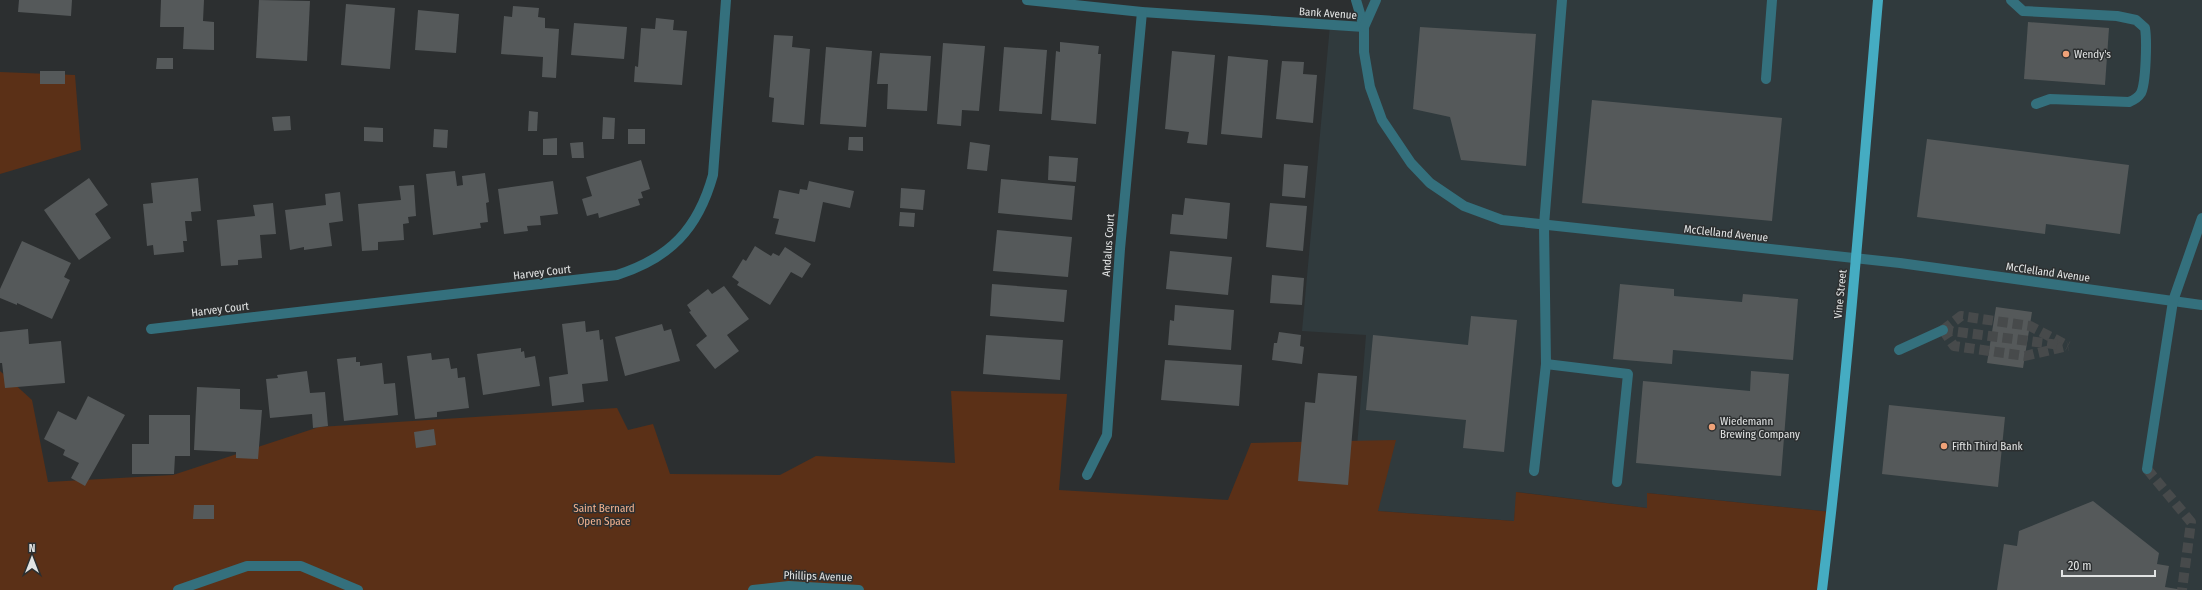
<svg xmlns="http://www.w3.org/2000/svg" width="2202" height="590" viewBox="0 0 2202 590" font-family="'Fira Sans Condensed',sans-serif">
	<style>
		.built { fill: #303a3d }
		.green { fill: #5b3017 }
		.building { fill: #55595a }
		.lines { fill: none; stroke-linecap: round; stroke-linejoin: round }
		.minor-tunnel { stroke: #474a4b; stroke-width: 10; stroke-dasharray: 10 5; stroke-linecap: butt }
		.minor { stroke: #34707d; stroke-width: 10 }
		.major { stroke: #45acc2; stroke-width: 10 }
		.poi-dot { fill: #f0a278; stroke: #2c2f30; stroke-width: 1.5 }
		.labels { text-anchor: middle; stroke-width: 3; stroke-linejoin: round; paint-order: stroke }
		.street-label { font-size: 11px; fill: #e2e4e4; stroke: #2c2f30 }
		.poi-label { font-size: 11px; fill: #e2e4e4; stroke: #2c2f30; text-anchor: start }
		.park-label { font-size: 11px; fill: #f6b38f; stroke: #2c2f30 }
	</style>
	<rect width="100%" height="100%" fill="#2c2f30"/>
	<polygon class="built" points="1356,0 2202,0 2202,590 1822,590 1831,512 1648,493 1647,508 1517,492 1514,521 1352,509 1366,335 1302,331 1330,25 1364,27"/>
	<g class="green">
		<polygon points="0,72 75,75 81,150 0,174"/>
		<polygon points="0,371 32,400 48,482 173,475 319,427 617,408 628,430 653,424 670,474 780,475 816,456 955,463 951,391 1067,394 1059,490 1228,500 1251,443 1396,440 1378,511 1514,521 1516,492 1647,508 1647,493 1832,512 1822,590 0,590"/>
	</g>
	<g class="building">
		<polygon points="19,0 72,0 71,16 18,12"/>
		<polygon points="161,0 204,0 203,21 214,22 214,50 183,49 184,27 160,27"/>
		<polygon points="259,0 310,1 307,61 256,58"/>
		<polygon points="346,4 395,8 390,69 341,65"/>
		<polygon points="513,6 539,8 538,17 545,18 545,28 559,29 556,78 542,77 543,57 501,54 504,16 512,17"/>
		<polygon points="418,10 459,14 456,53 415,50"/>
		<polygon points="656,18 674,20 673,30 687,31 682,85 634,82 635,66 638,67 641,28 655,29"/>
		<polygon points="2028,22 2109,28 2105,85 2024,79"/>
		<polygon points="574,23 627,27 624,59 571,55"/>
		<polygon points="1420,27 1536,34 1526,166 1461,160 1450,117 1413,109"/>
		<polygon points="774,35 793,36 792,47 810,49 804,125 772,122 774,98 769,97"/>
		<polygon points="1060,42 1099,46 1098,54 1101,54 1096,124 1051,120 1056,51 1060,52"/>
		<polygon points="943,43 985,46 979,111 962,110 961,126 937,124"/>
		<polygon points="826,47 872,51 866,127 820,124"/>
		<polygon points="1004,47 1047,50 1042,114 999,111"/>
		<polygon points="1172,51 1215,55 1207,145 1187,143 1189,132 1165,129"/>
		<polygon points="880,53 931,56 927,111 887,109 888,84 877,84"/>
		<polygon points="1228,56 1268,60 1262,138 1221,134"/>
		<polygon points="157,58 173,58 173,69 156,69"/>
		<polygon points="1282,61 1304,62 1303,74 1317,75 1313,123 1276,119"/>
		<rect x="40" y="71" width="25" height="13"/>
		<polygon points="1592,100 1782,118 1772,221 1582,203"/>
		<polygon points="529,111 538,112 537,131 528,131"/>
		<polygon points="290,116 291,130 274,131 272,117"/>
		<polygon points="603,117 615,118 614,139 602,139"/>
		<polygon points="364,127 383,128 383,142 364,141"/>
		<polygon points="434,129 448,130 447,148 433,147"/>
		<rect x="628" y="129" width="17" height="15"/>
		<polygon points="849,137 863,137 863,151 848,150"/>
		<polygon points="557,138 557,155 543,155 543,139"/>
		<polygon points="1927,139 2129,165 2120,234 2046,224 2045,234 1917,217"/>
		<polygon points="583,142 584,158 572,158 570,143"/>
		<polygon points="970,142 990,145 987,171 967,169"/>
		<polygon points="1049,156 1078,158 1076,182 1048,180"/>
		<polygon points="641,160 650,189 641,192 643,198 638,199 640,205 599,218 598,213 587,216 582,199 592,196 586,177"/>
		<polygon points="1284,164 1308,166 1305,198 1282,196"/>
		<polygon points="455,171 457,186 463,185 462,176 485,173 489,202 486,203 488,222 480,223 481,228 433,235 426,174"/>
		<polygon points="89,178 108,205 95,214 111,238 79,260 44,210"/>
		<polygon points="198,178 201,211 191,212 192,221 185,221 187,241 183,241 184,252 154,255 153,245 147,246 143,204 153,203 151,183"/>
		<polygon points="1001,179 1075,186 1072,220 998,213"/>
		<polygon points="553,181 558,214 540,216 541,225 527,226 528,231 504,234 498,189"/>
		<polygon points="809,181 854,191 850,208 823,202 815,242 775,234 779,219 773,218 779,190 799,194 800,189 807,190"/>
		<polygon points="414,185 416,216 408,217 409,223 403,224 404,240 378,242 378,250 362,251 358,204 401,200 399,186"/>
		<polygon points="901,188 925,190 923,210 900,208"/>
		<polygon points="340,192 343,221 329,223 332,246 304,250 304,247 290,250 285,210 326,205 325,194"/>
		<polygon points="1185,198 1230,203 1227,239 1170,234 1172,214 1183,215"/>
		<polygon points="273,203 276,234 260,235 262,258 238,260 238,265 221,266 217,220 255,216 253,205"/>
		<polygon points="1270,203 1307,206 1303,251 1266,247"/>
		<polygon points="900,212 915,213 914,227 899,226"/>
		<polygon points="997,230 1072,237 1068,277 993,271"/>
		<polygon points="22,241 71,263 64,277 70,280 52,319 17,303 17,305 0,298 0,289"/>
		<polygon points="755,246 771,256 773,253 779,256 785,247 811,264 802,278 791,272 770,305 737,285 739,282 732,277 743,259 746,261"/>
		<polygon points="1170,251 1232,257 1228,295 1166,289"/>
		<polygon points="1272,275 1304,278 1302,305 1270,303"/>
		<polygon points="992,284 1067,290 1064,322 990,316"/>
		<polygon points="1620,284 1674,289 1674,296 1742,302 1743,294 1798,299 1793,360 1673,350 1672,364 1613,359"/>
		<polygon points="724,286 749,319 727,335 739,351 715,369 696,345 707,336 689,312 691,311 687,305 708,289 712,294"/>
		<polygon points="1175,305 1234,310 1231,350 1168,345 1170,320 1174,321"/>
		<polygon points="1996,307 2032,312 2023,368 1987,363"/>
		<polygon points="1471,316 1517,320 1504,452 1463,448 1466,420 1366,410 1373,335 1468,345"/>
		<polygon points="585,321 586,332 599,330 600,340 603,339 608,381 582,384 584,402 552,406 549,377 568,374 562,324"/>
		<polygon points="662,324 664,331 671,329 680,361 625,376 615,337"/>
		<polygon points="28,329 29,344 61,341 65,383 5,388 2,363 0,363 0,332"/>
		<polygon points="1279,332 1301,335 1300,346 1304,347 1302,364 1272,360 1274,343 1277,343"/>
		<polygon points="986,335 1063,340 1060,380 983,374"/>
		<polygon points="521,348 521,352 524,351 525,358 535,356 540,386 483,395 477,354"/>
		<polygon points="431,353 432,360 449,358 451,369 457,368 458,378 465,377 469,408 437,412 437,417 415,419 407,356"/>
		<polygon points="356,357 356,362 360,362 360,366 382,363 384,384 395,383 398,415 344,421 337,359"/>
		<polygon points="1165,360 1242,365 1239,406 1161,400"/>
		<polygon points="307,371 310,393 325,392 328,426 313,428 312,414 270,418 266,379 278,378 277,375"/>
		<polygon points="1751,371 1789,374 1781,476 1636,463 1643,381 1750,391"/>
		<polygon points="1318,373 1357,376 1348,485 1298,481 1305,402 1315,403"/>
		<polygon points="197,387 240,389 240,409 262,410 258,459 236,458 236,452 194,450"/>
		<polygon points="88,396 125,415 85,486 71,478 79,463 63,455 65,450 44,439 58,411 76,420"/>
		<polygon points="1889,405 2005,417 1998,487 1882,474"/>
		<polygon points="149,415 190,415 190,456 175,456 174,474 132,474 132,444 149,444"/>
		<polygon points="434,429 436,445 416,448 414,432"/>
		<polygon points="2093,501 2159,553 2157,564 2169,566 2165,587 2183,590 1997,590 2004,544 2017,546 2019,531"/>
		<polygon points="194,505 214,505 214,519 193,519"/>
	</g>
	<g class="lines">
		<g class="minor-tunnel">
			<polyline points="1943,330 1961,316 2030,326 2068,346"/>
			<polyline points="1943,330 1954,346 2025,356 2068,346"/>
			<polyline points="1943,330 2060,345"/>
			<polyline points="2147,469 2191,522 2182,590"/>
		</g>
		<g class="minor">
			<polyline points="1027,0 1142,12 1364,27"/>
			<polyline points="1356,0 1364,27 1364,52 1370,87 1382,120 1411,163 1430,183 1464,206 1502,220 1900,263 2202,305"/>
			<path d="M2011,0L2023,11L2117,16L2136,20L2145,28C2147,40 2146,83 2141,93C2138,98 2134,100 2129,102L2050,99L2036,104"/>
			<polyline points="1364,27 1376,0"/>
			<polyline points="1766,79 1772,0"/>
			<path d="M151,329L617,275C670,258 698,229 713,175L726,0"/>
			<polyline points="1899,350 1943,330"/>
			<polyline points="1546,364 1628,374 1617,482"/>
			<polyline points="2147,469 2173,301 2202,218"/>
			<polyline points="1534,471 1546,364 1544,225 1562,0"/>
			<polyline points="1087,475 1107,435 1120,249 1142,12"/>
			<polyline points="178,590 247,566 301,566 358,590"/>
			<polyline points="753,590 789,586 859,590"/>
		</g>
		<path class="major" d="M1822,590C1846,394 1861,197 1878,0"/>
	</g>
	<g class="poi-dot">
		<circle cx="2066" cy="54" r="4"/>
		<circle cx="1712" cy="427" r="4"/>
		<circle cx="1944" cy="446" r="4"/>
	</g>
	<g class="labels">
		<g class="street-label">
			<text transform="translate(1328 13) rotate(4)" y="4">Bank Avenue</text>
			<text transform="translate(1726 233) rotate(6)" y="4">McClelland Avenue</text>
			<text transform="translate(1108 245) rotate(-86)" y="4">Andalus Court</text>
			<text transform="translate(542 272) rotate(-7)" y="4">Harvey Court</text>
			<text transform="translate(2048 272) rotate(8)" y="4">McClelland Avenue</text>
			<text transform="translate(1840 294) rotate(-84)" y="4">Vine Street</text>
			<text transform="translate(220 309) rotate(-7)" y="4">Harvey Court</text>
			<text transform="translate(818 576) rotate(2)" y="4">Phillips Avenue</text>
		</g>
		<g class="poi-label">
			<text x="2074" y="58">Wendy's</text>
			<text x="1720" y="425">Wiedemann<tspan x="1720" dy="13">Brewing Company</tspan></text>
			<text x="1952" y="450">Fifth Third Bank</text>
		</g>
		<g class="park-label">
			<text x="604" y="512">Saint Bernard<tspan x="604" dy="13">Open Space</tspan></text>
		</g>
	</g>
	<g transform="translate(32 558)" stroke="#2c2f30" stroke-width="3" paint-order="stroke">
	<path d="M0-3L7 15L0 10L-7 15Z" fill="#e2e4e4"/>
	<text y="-6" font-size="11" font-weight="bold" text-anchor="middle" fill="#e2e4e4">N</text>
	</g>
	<path d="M2062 570v6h93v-6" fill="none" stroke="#e2e4e4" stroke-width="2"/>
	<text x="2068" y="570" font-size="12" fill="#e2e4e4" stroke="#2c2f30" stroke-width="3" paint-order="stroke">20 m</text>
</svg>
